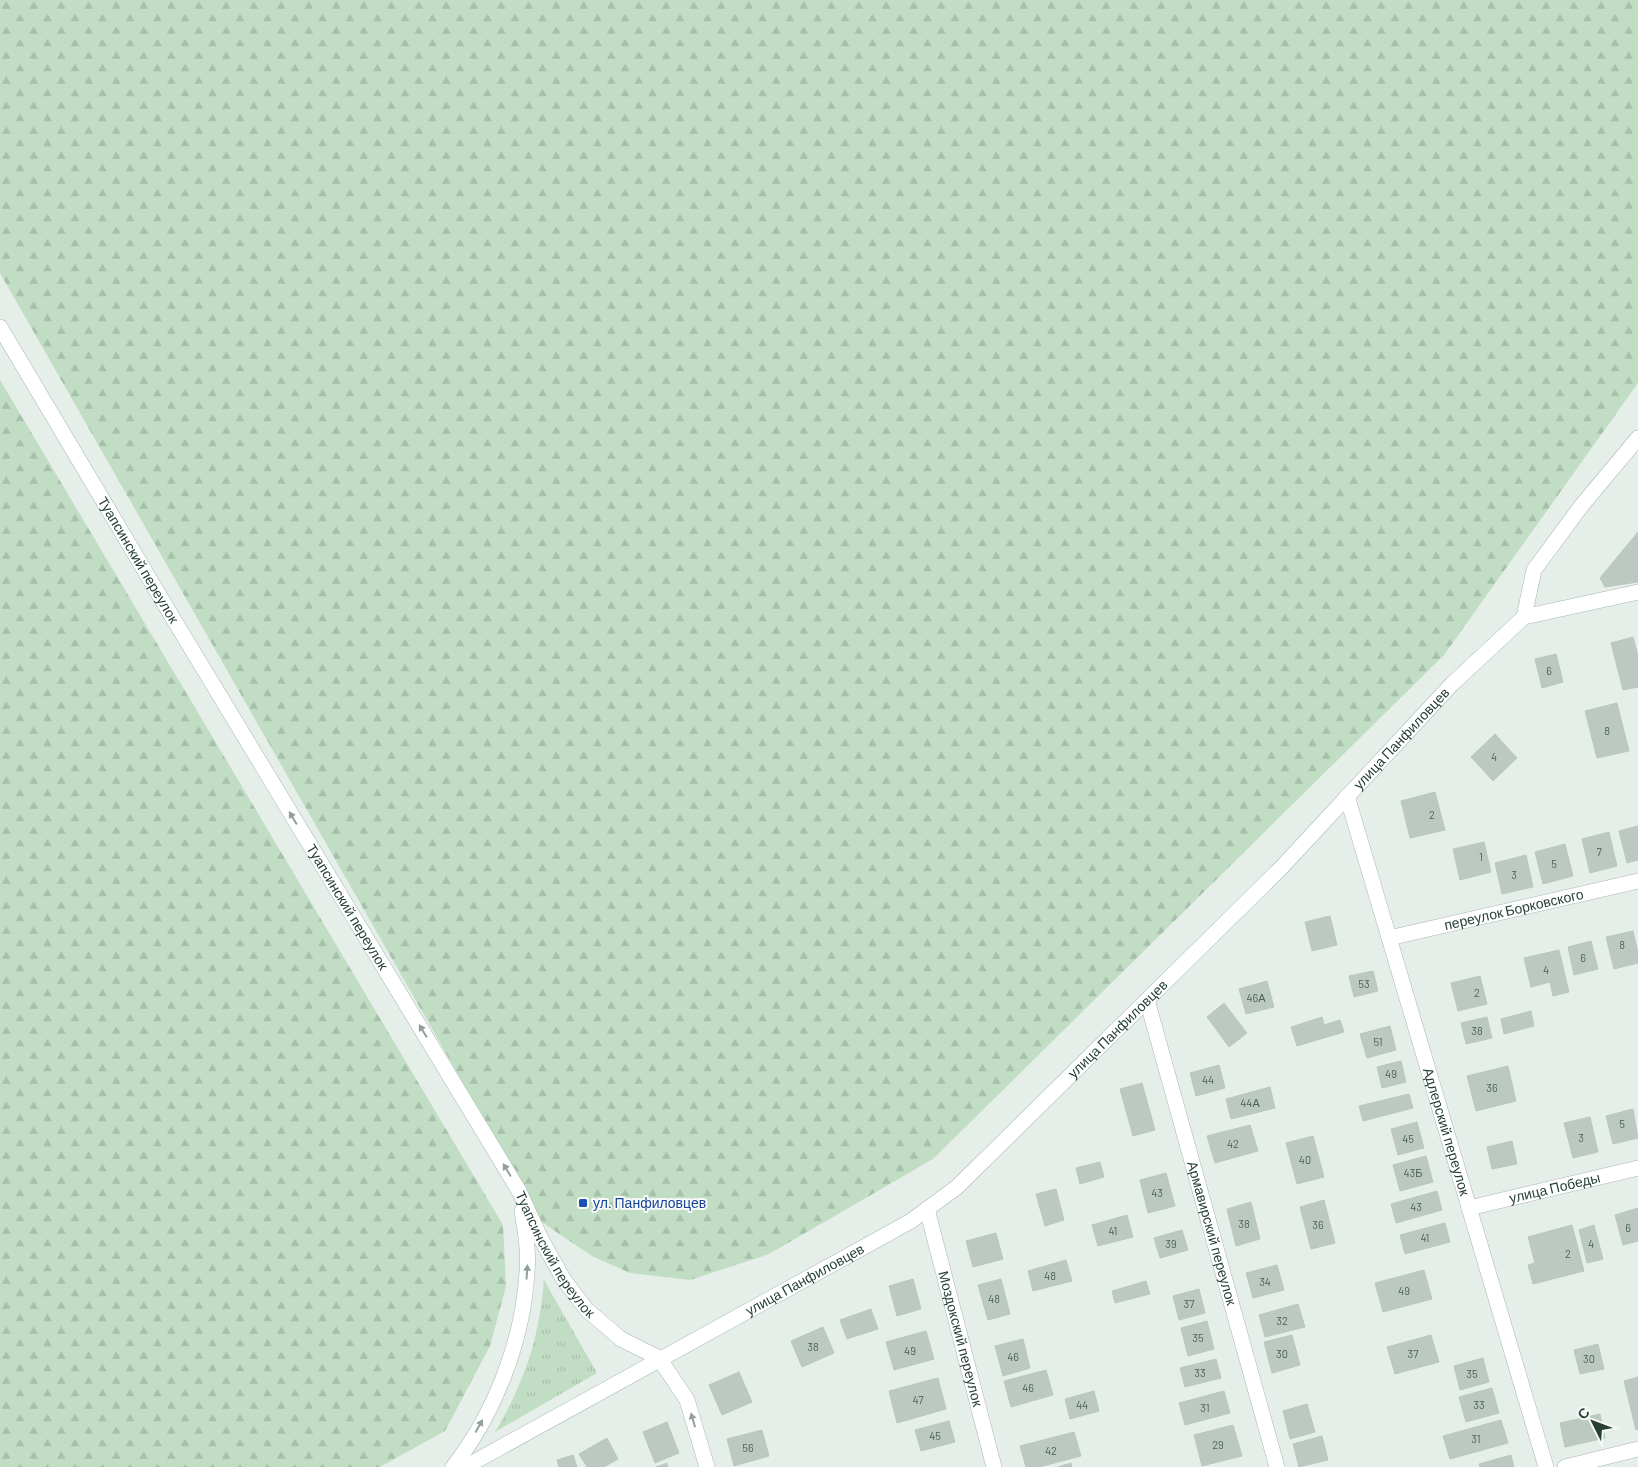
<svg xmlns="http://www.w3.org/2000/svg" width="1638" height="1467" viewBox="0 0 1638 1467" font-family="Barlow,sans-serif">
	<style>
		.grass { fill: url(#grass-tufts) }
		.forest { fill: url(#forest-firs) }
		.building { fill: #bbc9c2; stroke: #b9c8bf }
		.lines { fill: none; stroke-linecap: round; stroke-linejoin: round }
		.street-casing { stroke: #a9b6af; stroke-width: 16 }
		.secondary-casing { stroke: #a5b9af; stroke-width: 16 }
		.street { stroke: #fff; stroke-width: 15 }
		.secondary { stroke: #fff; stroke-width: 15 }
		.oneway { fill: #92a09a }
		.transit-dot { fill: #1a4fb4; stroke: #f7faf8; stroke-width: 2 }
		.labels { text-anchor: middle; stroke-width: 4; stroke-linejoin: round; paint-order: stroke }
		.number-label { font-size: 11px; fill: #4b6258 }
		.street-label { font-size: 14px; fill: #264034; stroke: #f7faf8 }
		.transit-label { font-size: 14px; fill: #164399; stroke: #f7faf8; text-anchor: start }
	</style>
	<defs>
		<pattern id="grass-tufts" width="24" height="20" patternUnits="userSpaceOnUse" patternTransform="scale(1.25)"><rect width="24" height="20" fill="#c1dec4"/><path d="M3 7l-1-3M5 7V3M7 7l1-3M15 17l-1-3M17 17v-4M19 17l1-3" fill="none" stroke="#a6c0a9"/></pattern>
		<pattern id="forest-firs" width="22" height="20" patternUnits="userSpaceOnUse" patternTransform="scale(1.25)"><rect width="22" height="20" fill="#c1dec4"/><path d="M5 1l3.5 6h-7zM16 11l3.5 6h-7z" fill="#a6c0a9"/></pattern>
	</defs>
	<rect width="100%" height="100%" fill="#e6eee9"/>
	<path class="grass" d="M544,1280L597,1373L495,1432C525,1381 539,1339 544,1280Z"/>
	<g class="forest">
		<polygon points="0,0 1638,0 1638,383 1444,655 933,1159 769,1254 690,1280 630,1273 592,1256 543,1223 0,273"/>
		<polygon points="0,380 503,1225 506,1286 490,1346 445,1431 380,1467 0,1467"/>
	</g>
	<g class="building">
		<polygon points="1638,532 1638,582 1605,587 1600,578"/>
		<polygon points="1633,637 1638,656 1638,687 1623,690 1611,643"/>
		<polygon points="1556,654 1563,682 1542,688 1535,659"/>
		<polygon points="1617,703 1629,751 1597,758 1585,711"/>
		<polygon points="1495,734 1517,758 1493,781 1471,757"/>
		<polygon points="1435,792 1445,830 1401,801"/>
		<polygon points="1401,801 1445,830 1410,838"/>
		<polygon points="1638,826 1638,860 1627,863 1619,831"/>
		<polygon points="1609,832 1617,866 1590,873 1582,839"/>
		<polygon points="1484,842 1491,872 1460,880"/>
		<polygon points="1484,842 1460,880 1453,849"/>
		<polygon points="1565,844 1573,876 1543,884 1535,852"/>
		<polygon points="1526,855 1533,887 1502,894 1495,863"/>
		<polygon points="1330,916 1337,945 1312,951"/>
		<polygon points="1330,916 1312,951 1305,922"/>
		<polygon points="1633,931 1638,952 1638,963 1614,969 1606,937"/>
		<polygon points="1591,941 1598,969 1574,975 1568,947"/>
		<polygon points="1559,950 1569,992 1553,996 1550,982 1531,987 1524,958"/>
		<polygon points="1373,971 1378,991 1354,997 1349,976"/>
		<polygon points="1480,976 1487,1004 1451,983"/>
		<polygon points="1267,981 1274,1007 1246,1014 1239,989"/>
		<polygon points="1451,983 1487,1004 1458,1011"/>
		<polygon points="1224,1003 1247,1033 1207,1017"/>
		<polygon points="1531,1011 1534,1026 1504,1034 1501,1019"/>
		<polygon points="1207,1017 1247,1033 1229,1047"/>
		<polygon points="1322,1017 1324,1025 1340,1020 1344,1032 1297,1046 1291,1027"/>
		<polygon points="1487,1017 1492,1038 1466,1044 1461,1023"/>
		<polygon points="1390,1026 1396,1050 1367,1058 1360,1034"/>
		<polygon points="1401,1061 1406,1082 1382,1088 1377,1067"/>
		<polygon points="1219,1065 1225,1088 1196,1096 1190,1073"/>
		<polygon points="1508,1066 1516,1101 1476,1111 1467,1076"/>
		<polygon points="1142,1083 1155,1130 1133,1136"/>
		<polygon points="1142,1083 1133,1136 1120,1089"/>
		<polygon points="1270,1087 1275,1108 1231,1119 1226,1099"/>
		<polygon points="1409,1094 1413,1108 1363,1121 1359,1106"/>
		<polygon points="1633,1109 1638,1138 1613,1144 1606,1116"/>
		<polygon points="1590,1117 1598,1152 1573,1158 1564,1123"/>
		<polygon points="1417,1122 1424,1148 1398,1155 1391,1129"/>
		<polygon points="1250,1125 1258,1151 1215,1163 1207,1136"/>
		<polygon points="1313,1136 1324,1177 1297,1184 1286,1143"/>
		<polygon points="1512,1141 1517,1164 1492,1169"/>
		<polygon points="1512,1141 1492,1169 1487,1147"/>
		<polygon points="1426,1156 1433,1182 1400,1191 1393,1165"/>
		<polygon points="1100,1162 1104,1177 1080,1184 1076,1168"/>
		<polygon points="1166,1173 1175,1206 1148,1213 1140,1180"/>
		<polygon points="1056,1189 1064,1220 1045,1226 1036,1194"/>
		<polygon points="1437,1191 1442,1210 1396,1223 1391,1204"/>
		<polygon points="1324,1200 1335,1243 1311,1249 1300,1207"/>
		<polygon points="1251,1202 1260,1239 1236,1246 1227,1209"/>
		<polygon points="1638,1208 1638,1241 1623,1245 1615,1215"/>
		<polygon points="1127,1215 1133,1237 1098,1246 1092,1225"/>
		<polygon points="1445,1223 1450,1242 1405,1254 1400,1235"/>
		<polygon points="1572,1225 1584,1271 1528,1237"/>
		<polygon points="1594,1225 1603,1259 1587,1263 1579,1230"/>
		<polygon points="1182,1230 1188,1250 1160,1258 1154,1238"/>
		<polygon points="996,1233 1003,1259 966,1241"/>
		<polygon points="1528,1237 1584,1271 1533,1284 1528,1265 1535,1263"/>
		<polygon points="966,1241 1003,1259 973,1267"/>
		<polygon points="1066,1260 1072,1281 1033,1291 1028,1271"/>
		<polygon points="1277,1265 1284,1290 1253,1298 1246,1273"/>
		<polygon points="1424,1270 1432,1299 1383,1312 1375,1283"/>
		<polygon points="913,1279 921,1309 897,1316"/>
		<polygon points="913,1279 897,1316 889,1286"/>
		<polygon points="1001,1279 1010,1314 988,1320 978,1285"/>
		<polygon points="1146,1281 1150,1294 1115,1303 1112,1291"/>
		<polygon points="1199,1289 1205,1313 1179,1320 1173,1296"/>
		<polygon points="1298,1304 1305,1327 1265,1337 1259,1315"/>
		<polygon points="871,1309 878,1329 847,1339 840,1320"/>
		<polygon points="1207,1321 1214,1349 1188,1356 1181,1328"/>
		<polygon points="823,1327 834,1353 802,1367 791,1341"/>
		<polygon points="926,1331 934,1359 894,1370 886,1342"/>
		<polygon points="1292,1335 1300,1365 1272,1373 1264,1342"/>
		<polygon points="1431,1335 1439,1362 1395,1374 1387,1347"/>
		<polygon points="1023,1339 1030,1368 1003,1376 995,1346"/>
		<polygon points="1598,1344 1604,1369 1580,1374 1574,1350"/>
		<polygon points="1483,1358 1489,1382 1460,1390 1454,1366"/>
		<polygon points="1216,1359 1221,1378 1185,1387 1180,1368"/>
		<polygon points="1046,1370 1053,1395 1011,1407 1004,1381"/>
		<polygon points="739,1372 752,1402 709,1385"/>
		<polygon points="1638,1377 1638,1429 1636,1430 1624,1381"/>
		<polygon points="938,1378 946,1409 897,1423 889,1391"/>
		<polygon points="709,1385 752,1402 722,1415"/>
		<polygon points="1492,1388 1499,1413 1466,1422 1459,1397"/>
		<polygon points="1094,1391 1099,1411 1070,1419 1065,1399"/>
		<polygon points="1224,1391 1230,1413 1185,1425 1179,1403"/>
		<polygon points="1307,1404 1315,1432 1290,1439 1283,1411"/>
		<polygon points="1600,1414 1605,1438 1565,1447"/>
		<polygon points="1600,1414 1565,1447 1560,1423"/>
		<polygon points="1501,1420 1508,1443 1450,1459 1443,1436"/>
		<polygon points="949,1421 955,1442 921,1451 915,1430"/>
		<polygon points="667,1422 655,1463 643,1432"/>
		<polygon points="667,1422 679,1453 655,1463"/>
		<polygon points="1233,1425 1242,1456 1202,1466 1194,1435"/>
		<polygon points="762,1430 769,1456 734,1466 727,1439"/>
		<polygon points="1074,1432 1081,1456 1039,1467 1026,1467 1020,1446"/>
		<polygon points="1322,1436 1328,1460 1299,1467 1293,1444"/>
		<polygon points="607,1438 618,1459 604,1467 587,1467 579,1454"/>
		<polygon points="573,1455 577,1467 559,1467 557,1460"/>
		<polygon points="1511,1455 1514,1467 1480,1467 1479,1464"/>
		<polygon points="667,1463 668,1467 656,1467"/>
		<polygon points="1071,1463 1072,1467 1058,1467"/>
	</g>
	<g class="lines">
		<g class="street-casing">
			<g id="street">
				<polyline points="1524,617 1534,570 1582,505 1638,438"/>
				<path id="s1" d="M1347,796L1546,1467"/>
				<path id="s2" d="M1389,938L1638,881"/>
				<path id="s3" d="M1147,1000L1277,1467"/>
				<path id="s4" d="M1469,1208L1638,1168"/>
				<path id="s5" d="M927,1209L994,1467"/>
				<polyline points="1565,1467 1638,1449"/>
			</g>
		</g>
		<g class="secondary-casing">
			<g id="secondary">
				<path id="s6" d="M0,327L171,615L519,1191L541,1239L564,1280L587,1310L621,1339L659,1358L687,1400L707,1467"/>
				<path d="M453,1467C495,1413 523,1341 527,1272C529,1251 525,1231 522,1211"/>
				<path id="s7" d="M465,1467L911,1221L957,1187L1280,869L1452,684L1524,617L1638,592"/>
			</g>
		</g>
		<use href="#street" class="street"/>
		<use href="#secondary" class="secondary"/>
	</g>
	<defs><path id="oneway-solid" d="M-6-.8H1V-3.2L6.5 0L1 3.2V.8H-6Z" transform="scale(1.25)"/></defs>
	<g class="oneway">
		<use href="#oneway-solid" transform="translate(293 818) rotate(-121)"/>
		<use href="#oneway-solid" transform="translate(423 1031) rotate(-121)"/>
		<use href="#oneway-solid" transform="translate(507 1170) rotate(-121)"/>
		<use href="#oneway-solid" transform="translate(527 1272) rotate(-86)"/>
		<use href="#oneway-solid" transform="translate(693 1420) rotate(-106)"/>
		<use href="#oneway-solid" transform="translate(479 1426) rotate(-61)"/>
	</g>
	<rect class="transit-dot" x="578" y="1198" width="10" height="10" rx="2.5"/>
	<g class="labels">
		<g class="number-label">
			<text x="1549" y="675">6</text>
			<text x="1607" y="735">8</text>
			<text x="1494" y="761">4</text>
			<text x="1432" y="819">2</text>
			<text x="1599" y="856">7</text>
			<text x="1481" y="861">1</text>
			<text x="1554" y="868">5</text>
			<text x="1514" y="879">3</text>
			<text x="1622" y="949">8</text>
			<text x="1583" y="962">6</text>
			<text x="1546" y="974">4</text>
			<text x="1364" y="988">53</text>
			<text x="1477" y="997">2</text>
			<text x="1256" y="1002">46А</text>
			<text x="1477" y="1035">38</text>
			<text x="1378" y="1046">51</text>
			<text x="1391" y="1078">49</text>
			<text x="1208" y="1084">44</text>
			<text x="1492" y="1092">36</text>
			<text x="1250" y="1107">44А</text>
			<text x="1622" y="1128">5</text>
			<text x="1581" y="1142">3</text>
			<text x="1408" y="1143">45</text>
			<text x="1233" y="1148">42</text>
			<text x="1305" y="1164">40</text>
			<text x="1413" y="1177">43Б</text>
			<text x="1157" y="1197">43</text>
			<text x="1416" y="1211">43</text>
			<text x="1244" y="1228">38</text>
			<text x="1318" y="1229">36</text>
			<text x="1628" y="1232">6</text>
			<text x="1113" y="1235">41</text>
			<text x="1425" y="1242">41</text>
			<text x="1171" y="1248">39</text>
			<text x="1591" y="1248">4</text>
			<text x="1568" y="1258">2</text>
			<text x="1050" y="1280">48</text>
			<text x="1265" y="1286">34</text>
			<text x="1404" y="1295">49</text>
			<text x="994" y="1303">48</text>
			<text x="1189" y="1308">37</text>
			<text x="1282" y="1325">32</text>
			<text x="1198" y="1342">35</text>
			<text x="813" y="1351">38</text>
			<text x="910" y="1355">49</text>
			<text x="1282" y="1358">30</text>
			<text x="1413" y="1358">37</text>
			<text x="1013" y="1361">46</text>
			<text x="1589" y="1363">30</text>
			<text x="1200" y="1377">33</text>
			<text x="1472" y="1378">35</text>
			<text x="1028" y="1392">46</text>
			<text x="918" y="1404">47</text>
			<text x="1082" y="1409">44</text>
			<text x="1479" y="1409">33</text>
			<text x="1205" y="1412">31</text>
			<text x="935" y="1440">45</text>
			<text x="1476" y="1443">31</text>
			<text x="1218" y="1449">29</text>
			<text x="748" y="1452">56</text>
			<text x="1051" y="1455">42</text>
		</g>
		<g class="street-label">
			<text dy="5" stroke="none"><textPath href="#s6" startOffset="271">Туапсинский переулок</textPath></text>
			<text dy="5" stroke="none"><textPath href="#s7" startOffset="1198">улица Панфиловцев</textPath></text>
			<text dy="5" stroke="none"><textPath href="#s6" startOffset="676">Туапсинский переулок</textPath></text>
			<text dy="5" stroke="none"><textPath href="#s2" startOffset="128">переулок Борковского</textPath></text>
			<text dy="5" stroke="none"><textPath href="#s7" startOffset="792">улица Панфиловцев</textPath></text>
			<text dy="5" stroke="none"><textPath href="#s1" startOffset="350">Адлерский переулок</textPath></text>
			<text dy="5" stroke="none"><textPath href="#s4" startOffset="88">улица Победы</textPath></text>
			<text dy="5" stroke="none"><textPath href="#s3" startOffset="242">Армавирский переулок</textPath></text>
			<text dy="5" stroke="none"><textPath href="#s6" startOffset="1081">Туапсинский переулок</textPath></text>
			<text dy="5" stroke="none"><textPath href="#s7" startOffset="388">улица Панфиловцев</textPath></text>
			<text dy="5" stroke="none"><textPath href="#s5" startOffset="134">Моздокский переулок</textPath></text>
		</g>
		<g class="transit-label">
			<text x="593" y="1208">ул. Панфиловцев</text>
		</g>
	</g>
	<g transform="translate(1593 1422) rotate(312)" stroke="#f7faf8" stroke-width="4" paint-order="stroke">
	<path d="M0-4L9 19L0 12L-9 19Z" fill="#264034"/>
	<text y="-8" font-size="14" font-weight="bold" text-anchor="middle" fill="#264034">С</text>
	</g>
</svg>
